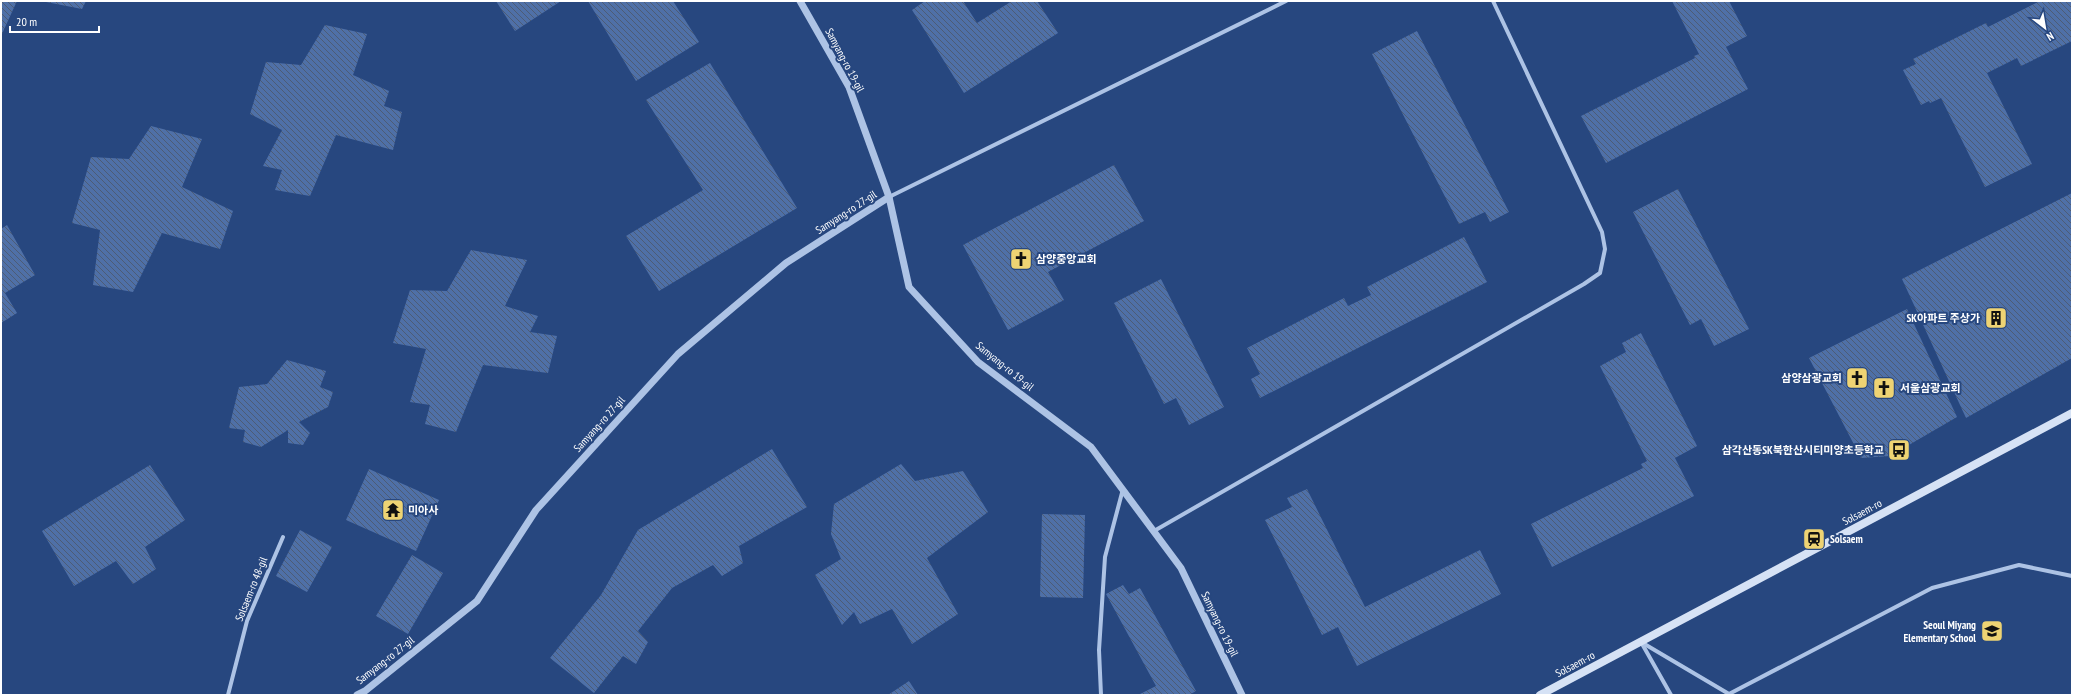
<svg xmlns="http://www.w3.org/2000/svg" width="2073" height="696" viewBox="0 0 2073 696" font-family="'PT Sans Narrow','Noto Sans KR',sans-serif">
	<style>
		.building { fill: url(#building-back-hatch) }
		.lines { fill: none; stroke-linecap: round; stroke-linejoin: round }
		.minor { stroke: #adc3e5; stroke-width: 4 }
		.tertiary { stroke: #adc3e5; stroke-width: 7 }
		.secondary { stroke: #d6e2f5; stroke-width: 8 }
		.labels { text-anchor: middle; stroke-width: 4; stroke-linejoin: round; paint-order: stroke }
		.street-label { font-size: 11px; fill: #fff; stroke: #27477f }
		.poi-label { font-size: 11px; font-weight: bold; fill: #fff; stroke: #27477f; text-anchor: start }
	</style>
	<defs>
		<pattern id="building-back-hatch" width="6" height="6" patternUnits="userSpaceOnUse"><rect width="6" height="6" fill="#4f70a7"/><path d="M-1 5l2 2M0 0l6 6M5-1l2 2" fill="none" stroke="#4d5c75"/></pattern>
	</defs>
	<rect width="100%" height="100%" fill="#27477f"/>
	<g class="building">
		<polygon points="1,1 17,1 1,36"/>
		<polygon points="41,1 86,1 82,9"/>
		<polygon points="496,1 561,1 515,31"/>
		<polygon points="588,1 673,1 699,42 636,81"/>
		<polygon points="925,1 963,1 977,23 1012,1 1037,1 1058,33 964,93 912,10"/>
		<polygon points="1672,1 1729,1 1747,36 1726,47 1748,89 1606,163 1581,116 1695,58 1694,56 1699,54"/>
		<polygon points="2040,1 2072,1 2072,41 2021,66 2017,58 1987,73 2032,164 1985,187 1941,98 1930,103 1929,101 1921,105 1903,70 1916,64 1913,59 1986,23 1988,27"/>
		<polygon points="325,25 367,34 353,75 389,91 384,106 402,112 393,150 336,135 310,196 275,190 282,170 263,166 282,130 250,114 266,62 301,65"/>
		<polygon points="1417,31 1509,212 1490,222 1485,212 1459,224 1372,54"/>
		<polygon points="710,63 797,208 659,291 626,236 703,190 646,100"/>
		<polygon points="151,126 202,139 182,187 233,211 220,249 162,233 133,292 93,285 100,230 72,223 91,157 129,159"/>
		<polygon points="1114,165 1144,221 1048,272 1064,300 1008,330 963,245"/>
		<polygon points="1678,189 1749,329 1714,346 1701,319 1690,325 1633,212"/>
		<polygon points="2072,193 2072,358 1966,418 1902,279"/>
		<polygon points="7,225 35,275 5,293 17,313 1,323 1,229"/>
		<polygon points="1464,237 1487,282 1260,398 1251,379 1260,374 1247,348 1344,298 1348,306 1371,295 1367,287"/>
		<polygon points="471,250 527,260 505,306 538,316 530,332 557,336 548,373 483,365 456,432 425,424 430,405 410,402 426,349 393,343 410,290 447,291"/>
		<polygon points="1161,279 1224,407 1189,425 1176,398 1164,404 1114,303"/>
		<polygon points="1907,309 1957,417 1890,456 1861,458 1809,358"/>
		<polygon points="1641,333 1697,446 1675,458 1694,496 1552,567 1531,524 1643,468 1641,464 1647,461 1600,366 1626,352 1622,343"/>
		<polygon points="287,360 326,371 320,387 333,392 328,407 299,422 310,433 303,445 288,443 288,430 261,447 243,442 245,430 229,428 239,387 267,384"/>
		<polygon points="772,449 807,507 739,546 743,563 722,576 713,565 672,588 638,631 648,642 636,664 623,656 594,693 550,658 601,595 638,530"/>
		<polygon points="901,464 915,481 963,471 988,512 927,558 958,614 912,644 892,609 860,624 854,612 842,625 815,575 841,559 831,534 834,504"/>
		<polygon points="150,465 185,520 145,547 156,569 133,584 116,561 74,586 42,531"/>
		<polygon points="369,469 439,500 416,551 346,520"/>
		<polygon points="1307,489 1365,607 1480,550 1501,594 1357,666 1338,627 1322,635 1265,520 1292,507 1287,498"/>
		<polygon points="1042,514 1085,515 1083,598 1040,597"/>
		<polygon points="300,530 332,547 307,592 276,576"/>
		<polygon points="412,555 443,573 408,634 376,616"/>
		<polygon points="1123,585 1129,594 1140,588 1196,691 1189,695 1138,695 1156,686 1106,594"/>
		<polygon points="909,681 918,695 888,695"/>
	</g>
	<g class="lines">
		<g class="minor">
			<polyline points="889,197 1286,1"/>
			<polyline points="1154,531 1584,284 1600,273 1605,249 1602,232 1493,1"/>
			<polyline points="1641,642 1729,694 1932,588 2019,565 2072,576"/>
			<polyline points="1641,642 1671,695"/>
			<polyline points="228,695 247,621 283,537"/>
			<polyline points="1101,695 1099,650 1105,557 1123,489"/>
		</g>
		<g class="tertiary">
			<polyline points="800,1 849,87 889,197 909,287 978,362 1091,447 1181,568 1242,695"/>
			<polyline points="357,695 365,691 477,601 536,510 678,354 786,263 889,197"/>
		</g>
		<polyline class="secondary" points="1540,695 2072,413"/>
	</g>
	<defs>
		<g id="church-square" transform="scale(1.15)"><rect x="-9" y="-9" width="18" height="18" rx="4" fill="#eed373" stroke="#27477f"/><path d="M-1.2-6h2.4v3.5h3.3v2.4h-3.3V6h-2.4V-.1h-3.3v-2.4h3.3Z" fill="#111"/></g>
		<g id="building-square" transform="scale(1.15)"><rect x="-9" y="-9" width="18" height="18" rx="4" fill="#eed373" stroke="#27477f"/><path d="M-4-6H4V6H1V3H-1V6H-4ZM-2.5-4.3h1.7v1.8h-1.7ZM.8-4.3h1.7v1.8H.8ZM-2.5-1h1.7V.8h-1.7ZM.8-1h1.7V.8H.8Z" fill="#111"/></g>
		<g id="bus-square" transform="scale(1.15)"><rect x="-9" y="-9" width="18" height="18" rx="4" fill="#eed373" stroke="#27477f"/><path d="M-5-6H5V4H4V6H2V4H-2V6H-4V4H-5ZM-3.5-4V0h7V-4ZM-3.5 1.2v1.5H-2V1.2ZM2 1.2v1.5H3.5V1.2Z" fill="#111"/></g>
		<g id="temple-square" transform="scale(1.15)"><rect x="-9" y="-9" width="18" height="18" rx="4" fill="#eed373" stroke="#27477f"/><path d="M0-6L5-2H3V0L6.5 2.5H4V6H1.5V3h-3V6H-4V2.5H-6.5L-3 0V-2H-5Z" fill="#111"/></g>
		<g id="station-square" transform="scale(1.15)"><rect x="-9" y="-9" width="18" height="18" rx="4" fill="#eed373" stroke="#27477f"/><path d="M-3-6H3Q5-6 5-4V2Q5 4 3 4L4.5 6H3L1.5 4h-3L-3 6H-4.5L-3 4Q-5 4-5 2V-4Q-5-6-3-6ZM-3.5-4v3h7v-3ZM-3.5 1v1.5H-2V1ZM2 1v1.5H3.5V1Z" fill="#111"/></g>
		<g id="school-square" transform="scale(1.15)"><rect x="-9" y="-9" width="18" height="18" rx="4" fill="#eed373" stroke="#27477f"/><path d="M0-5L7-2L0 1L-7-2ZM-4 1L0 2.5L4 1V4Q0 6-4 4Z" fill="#111"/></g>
	</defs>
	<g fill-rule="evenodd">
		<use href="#church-square" x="1021" y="259"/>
		<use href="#building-square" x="1996" y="318"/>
		<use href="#church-square" x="1857" y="378"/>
		<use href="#church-square" x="1884" y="388"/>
		<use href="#bus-square" x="1899" y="450"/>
		<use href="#temple-square" x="393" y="510"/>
		<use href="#station-square" x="1814" y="539"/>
		<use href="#school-square" x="1992" y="631"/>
	</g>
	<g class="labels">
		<g class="street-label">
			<text transform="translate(845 60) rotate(62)" y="4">Samyang-ro 19-gil</text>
			<text transform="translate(846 212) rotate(-33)" y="4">Samyang-ro 27-gil</text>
			<text transform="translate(1005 366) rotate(39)" y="4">Samyang-ro 19-gil</text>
			<text transform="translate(599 424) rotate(-48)" y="4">Samyang-ro 27-gil</text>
			<text transform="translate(1862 512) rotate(-28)" y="4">Solsaem-ro</text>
			<text transform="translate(251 589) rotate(-68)" y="4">Solsaem-ro 48-gil</text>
			<text transform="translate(1220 624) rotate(64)" y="4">Samyang-ro 19-gil</text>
			<text transform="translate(385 660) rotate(-38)" y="4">Samyang-ro 27-gil</text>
			<text transform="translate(1575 664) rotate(-28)" y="4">Solsaem-ro</text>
		</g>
		<g class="poi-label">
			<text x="1036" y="263">삼양중앙교회</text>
			<text x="1980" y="322" text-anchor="end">SK아파트 주상가</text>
			<text x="1842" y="382" text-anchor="end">삼양삼광교회</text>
			<text x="1900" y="392">서울삼광교회</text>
			<text x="1884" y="454" text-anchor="end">삼각산동SK북한산시티미양초등학교</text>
			<text x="408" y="514">미아사</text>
			<text x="1830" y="543">Solsaem</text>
			<text x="1976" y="629" text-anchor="end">Seoul Miyang<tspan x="1976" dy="13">Elementary School</tspan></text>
		</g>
	</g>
	<rect width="2073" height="696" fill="none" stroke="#ffffff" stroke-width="4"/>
	<g transform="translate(2045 28) rotate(149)" stroke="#27477f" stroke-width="3" paint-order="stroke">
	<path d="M0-3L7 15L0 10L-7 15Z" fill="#ffffff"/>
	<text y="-6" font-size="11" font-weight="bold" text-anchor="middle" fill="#ffffff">N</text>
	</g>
	<path d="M10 26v6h89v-6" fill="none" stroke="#ffffff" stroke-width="2"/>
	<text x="16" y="26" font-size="12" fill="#ffffff" stroke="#27477f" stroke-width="3" paint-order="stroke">20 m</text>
</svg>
